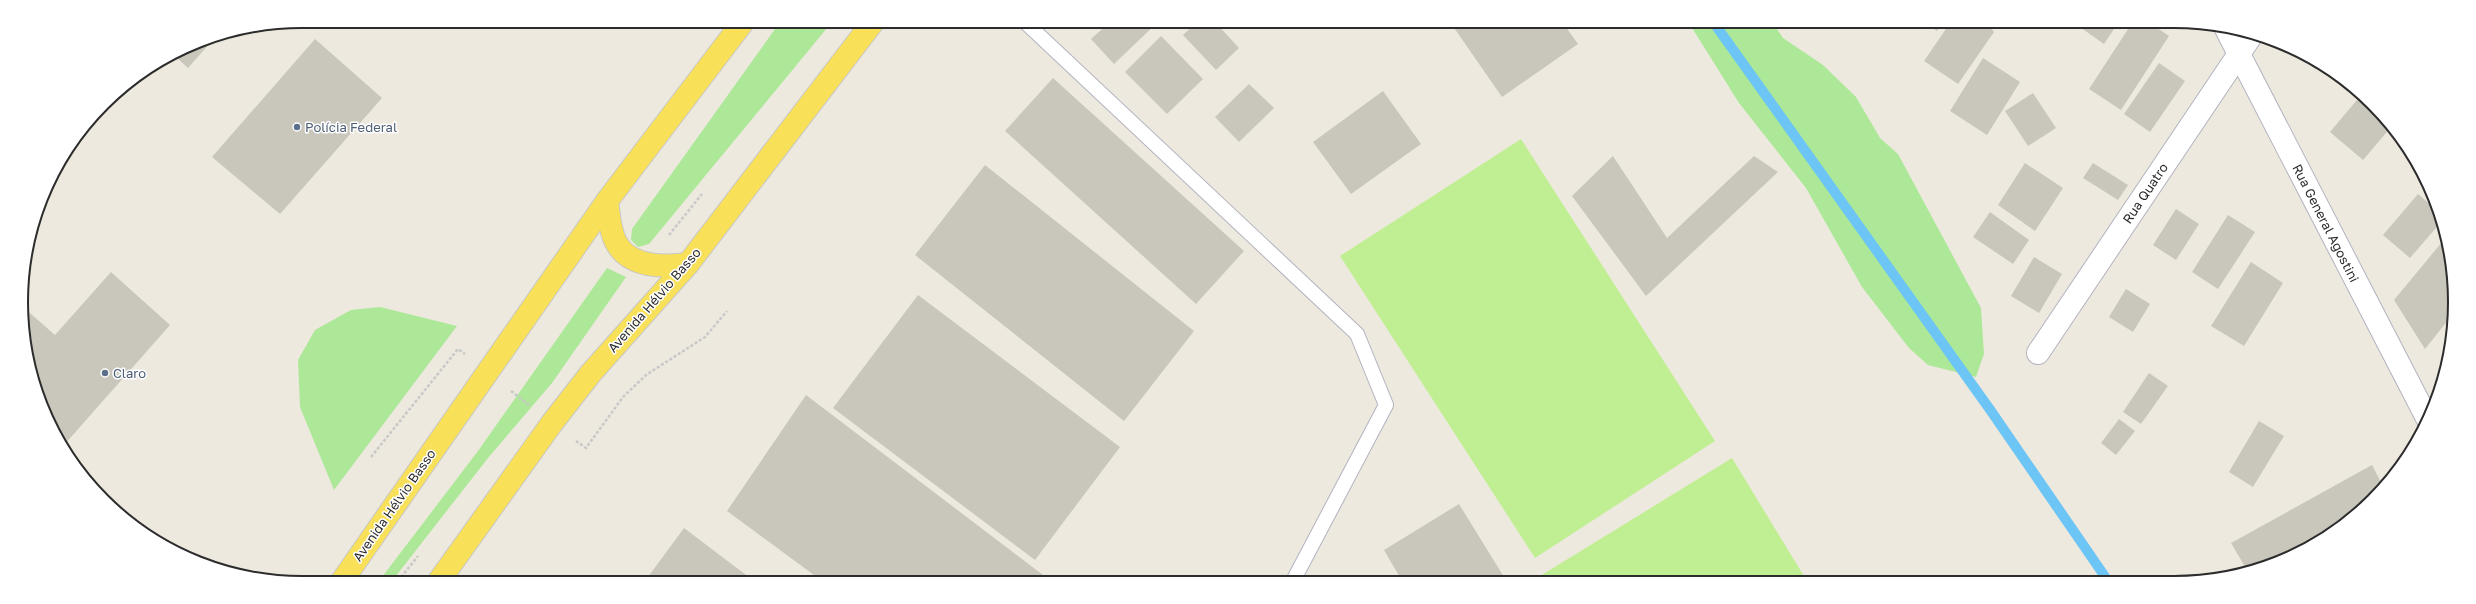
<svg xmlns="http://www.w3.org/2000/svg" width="2476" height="604" viewBox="0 0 2476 604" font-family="'Golos Text',sans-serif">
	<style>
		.green { fill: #ace898 }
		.pitch { fill: #c0ef93 }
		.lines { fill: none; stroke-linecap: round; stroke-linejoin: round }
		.stream { stroke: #6cc5f5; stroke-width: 10 }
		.building { fill: #c9c7bc }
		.service-casing { stroke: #b2b3c0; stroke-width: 16 }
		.minor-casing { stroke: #b2b3c0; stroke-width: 24 }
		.primary-casing { stroke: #c8c8c8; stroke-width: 24 }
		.path { stroke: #c8c8c8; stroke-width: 2.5; stroke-dasharray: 3 2; stroke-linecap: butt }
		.service { stroke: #fff; stroke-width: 14 }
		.minor { stroke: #fff; stroke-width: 22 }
		.primary { stroke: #f8e159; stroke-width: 22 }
		.service-dot { fill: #5c6f8a; stroke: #fff; stroke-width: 1.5 }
		.labels { text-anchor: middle; stroke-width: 3; stroke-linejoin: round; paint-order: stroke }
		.service-label { font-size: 13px; fill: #4e5e75; stroke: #fff; text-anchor: start }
		.street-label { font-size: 13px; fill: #2c2c2c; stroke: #fff }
		.rim { fill: none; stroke: #2c2c2c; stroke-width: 2 }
	</style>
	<rect width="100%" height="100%" fill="#eee9de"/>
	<g class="green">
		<polygon points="780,22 832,22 649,244 638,247 631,240 632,229"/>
		<polygon points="1689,23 1773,23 1783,38 1823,65 1856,97 1880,138 1898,154 1981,308 1984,354 1976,377 1928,365 1909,348 1862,287 1806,188 1739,103"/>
		<polygon points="607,268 626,277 552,383 488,458 392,581 379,581 478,451"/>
		<polygon points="380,307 457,326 334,490 300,407 298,360 315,330 351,310"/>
	</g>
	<g class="pitch">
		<polygon points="1521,139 1715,441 1535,558 1340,256"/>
		<polygon points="1732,458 1807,581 1532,581"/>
	</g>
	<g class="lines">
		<polyline class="stream" points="1714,23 1991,411 2108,581"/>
	</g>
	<g class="building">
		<polygon points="1110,22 1158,22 1114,64 1091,39"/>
		<polygon points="1197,22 1215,22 1239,48 1216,70 1183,35"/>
		<polygon points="1450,22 1563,23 1578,44 1502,97"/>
		<polygon points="1925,23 1942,23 1937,31"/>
		<polygon points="1950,23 1987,23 1994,32 1958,84 1924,61"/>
		<polygon points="2074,23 2118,23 2104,44"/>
		<polygon points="2132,23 2150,23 2169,36 2121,110 2089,89"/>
		<polygon points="217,35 188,68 174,55 195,42"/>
		<polygon points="1161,36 1203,79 1167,114 1125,72"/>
		<polygon points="315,39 382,98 280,214 212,157"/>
		<polygon points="2293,49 2315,59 2321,63 2315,69"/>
		<polygon points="1983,58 2020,82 1987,135 1950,111"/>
		<polygon points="2159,63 2185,81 2150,132 2124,114"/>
		<polygon points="2329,69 2353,86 2348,92 2326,73"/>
		<polygon points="1053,78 1244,251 1196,304 1005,131"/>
		<polygon points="1249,84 1274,108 1239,142 1215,117"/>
		<polygon points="1383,91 1421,144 1351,194 1313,142"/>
		<polygon points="2033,93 2056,128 2028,146 2005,111"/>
		<polygon points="2362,94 2392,126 2363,160 2330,132"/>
		<polygon points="1613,156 1667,238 1754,156 1778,172 1646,296 1572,196"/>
		<polygon points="2025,163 2063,188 2035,231 1998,205"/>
		<polygon points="2093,163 2128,185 2118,200 2083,178"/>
		<polygon points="985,165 1194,331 1124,421 915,255"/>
		<polygon points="2418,194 2439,212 2442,221 2410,258 2383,235"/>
		<polygon points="2176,209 2199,224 2176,260 2153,245"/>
		<polygon points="1990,212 2029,240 2013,264 1973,237"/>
		<polygon points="2228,215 2255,232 2218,289 2192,272"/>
		<polygon points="2447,236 2454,284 2453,314 2425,349 2394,300"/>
		<polygon points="2034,257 2062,274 2039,313 2011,296"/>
		<polygon points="2251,262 2283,283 2244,346 2211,326"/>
		<polygon points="111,272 170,325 64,445 36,392 23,338 22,306 55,335"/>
		<polygon points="2126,289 2150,304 2133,332 2109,317"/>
		<polygon points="918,295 1120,447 1035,560 833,408"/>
		<polygon points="2149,373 2168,386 2141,424 2123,412"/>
		<polygon points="806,395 1051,581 866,581 863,579 861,581 822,581 727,511"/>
		<polygon points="2119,419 2135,431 2116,455 2101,443"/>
		<polygon points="2259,421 2284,436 2253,487 2229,472"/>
		<polygon points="2372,465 2383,486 2373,501 2298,554 2247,570 2231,543"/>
		<polygon points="1459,504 1504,577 1498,581 1402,581 1384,550"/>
		<polygon points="684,528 754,581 645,581"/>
	</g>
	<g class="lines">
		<g class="service-casing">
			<polyline id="service" points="1025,22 1357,334 1386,405 1293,581"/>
		</g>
		<g class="minor-casing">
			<g id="minor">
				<polyline points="2225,27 2428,420"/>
				<polyline points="2038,353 2253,33"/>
			</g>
		</g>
		<g class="primary-casing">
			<g id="primary">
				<path d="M607,201C609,214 610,233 617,244C631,268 664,267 688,264"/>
				<polyline points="342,581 607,201 743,22"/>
				<polyline points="439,581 552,423 591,373 688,264 873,22"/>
			</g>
		</g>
		<g class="path">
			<polyline points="669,235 702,194"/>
			<polyline points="511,391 529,405"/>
			<polyline points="576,441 586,448 623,397 646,375 705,337 727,311"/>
			<polyline points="371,457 458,349 465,354"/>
			<polyline points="398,581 418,556"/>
		</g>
		<use href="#service" class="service"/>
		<use href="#minor" class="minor"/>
		<use href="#primary" class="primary"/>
	</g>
	<g class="service-dot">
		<circle cx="297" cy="127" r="4"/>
		<circle cx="105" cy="373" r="4"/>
	</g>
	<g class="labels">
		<g class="service-label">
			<text x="305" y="132">Polícia Federal</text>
			<text x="113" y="378">Claro</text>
		</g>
		<g class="street-label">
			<text transform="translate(2145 193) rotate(-56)" y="5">Rua Quatro</text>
			<text transform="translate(2326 223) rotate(63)" y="5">Rua General Agostini</text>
			<text transform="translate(654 300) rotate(-49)" y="5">Avenida Hélvio Basso</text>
			<text transform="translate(394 505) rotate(-55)" y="5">Avenida Hélvio Basso</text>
		</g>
	</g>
	<path d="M0 0H2476V604H0ZM302 28H2174A274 274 0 0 1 2448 302V302A274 274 0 0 1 2174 576H302A274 274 0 0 1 28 302V302A274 274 0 0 1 302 28Z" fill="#fff" fill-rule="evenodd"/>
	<path class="rim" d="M302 28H2174A274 274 0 0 1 2448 302V302A274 274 0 0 1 2174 576H302A274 274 0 0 1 28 302V302A274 274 0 0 1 302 28Z"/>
</svg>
